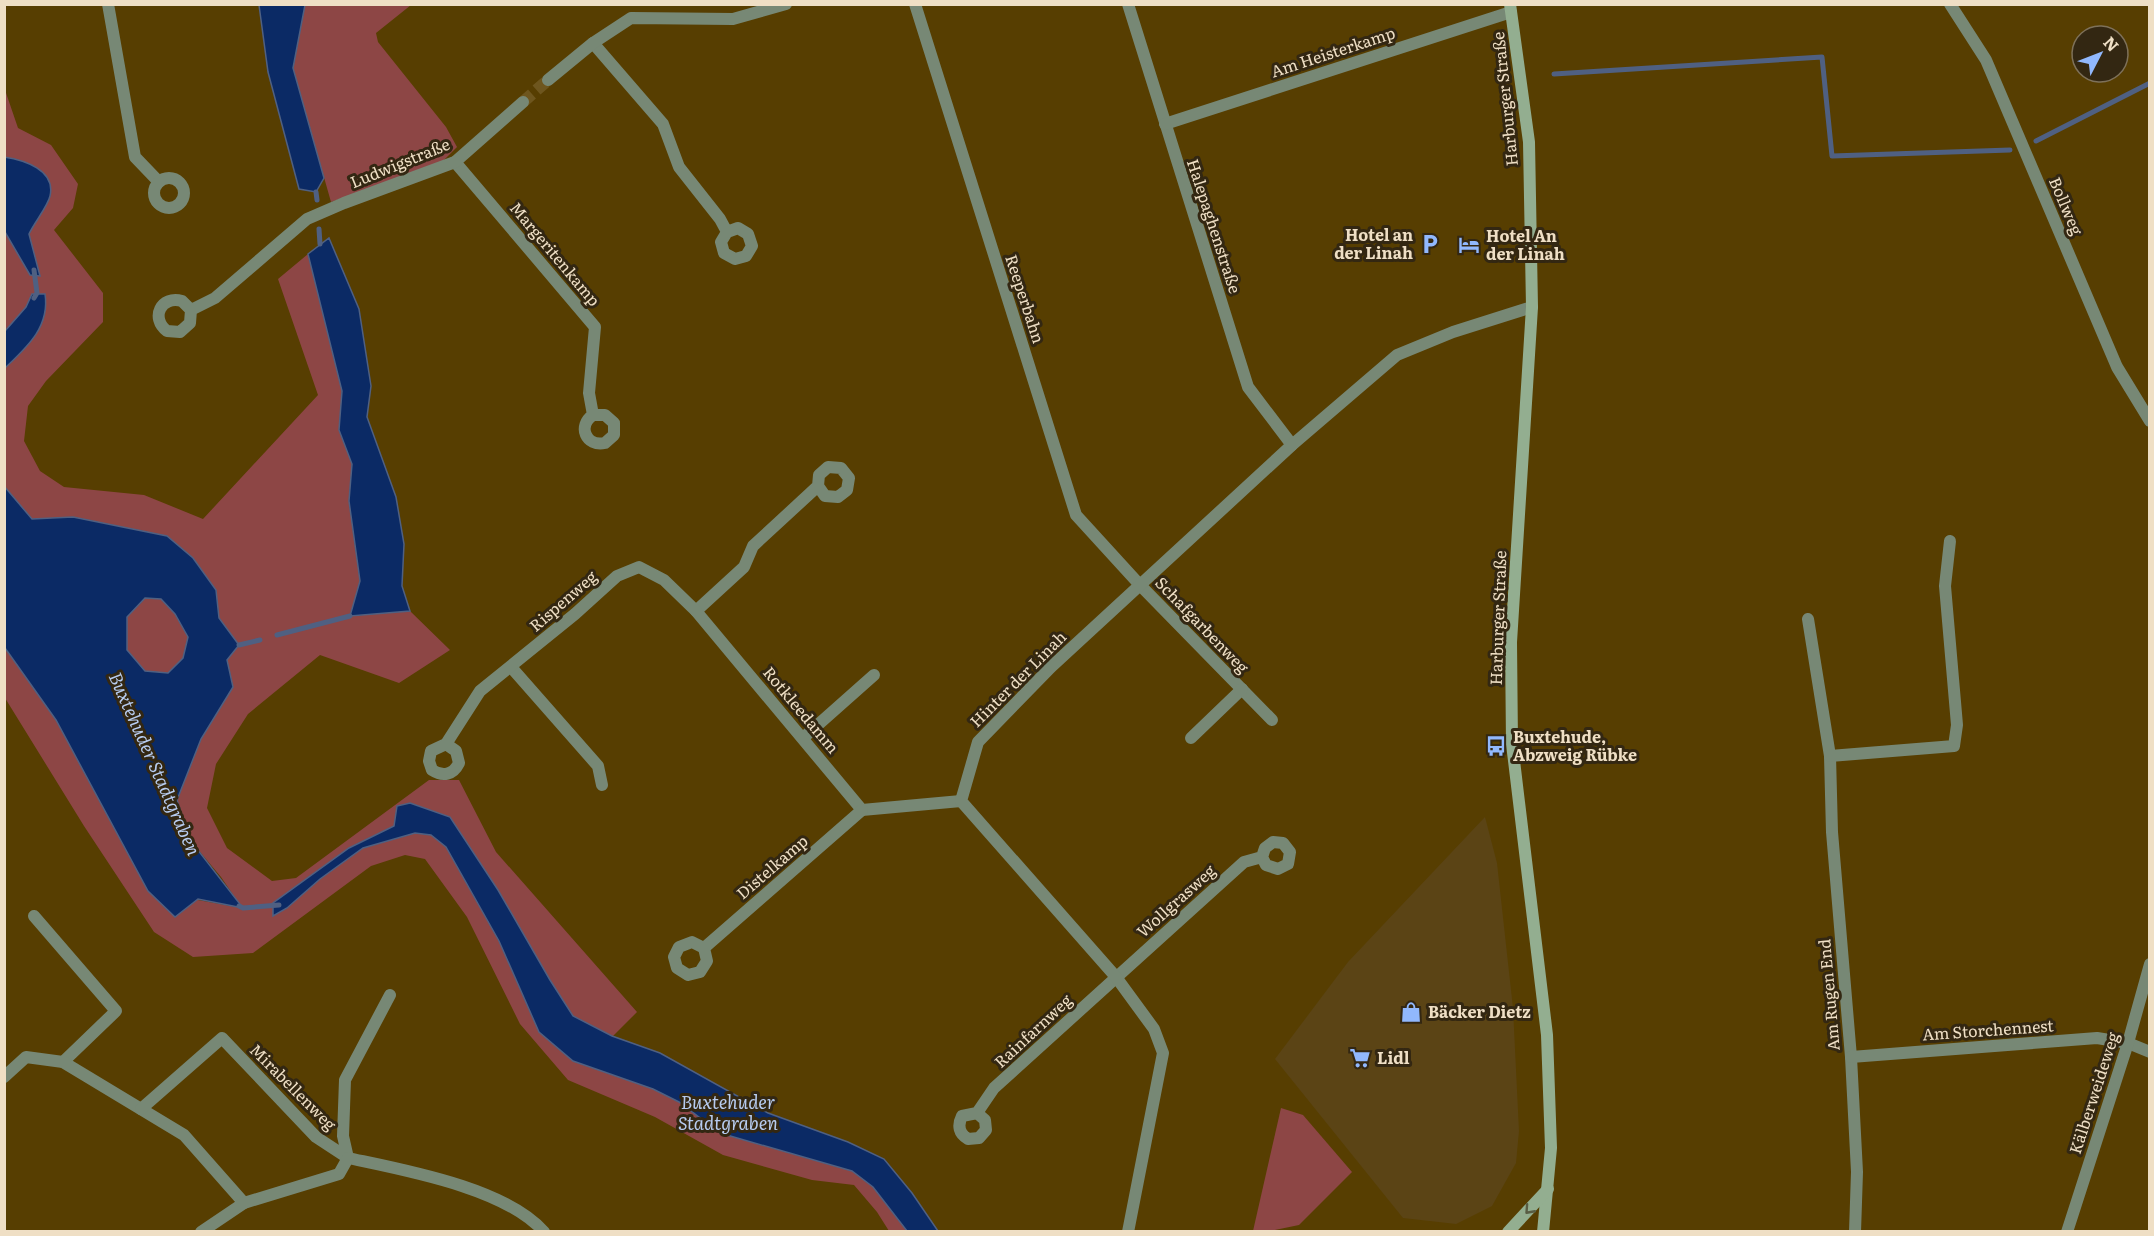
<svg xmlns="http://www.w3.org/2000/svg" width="2154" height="1236" viewBox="0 0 2154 1236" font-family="Literata,serif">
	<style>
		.built { fill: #5b4415 }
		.green { fill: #8d4645 }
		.water { fill: #0b2a65; stroke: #4f6082; stroke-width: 1.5; fill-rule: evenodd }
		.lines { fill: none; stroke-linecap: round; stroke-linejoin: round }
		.stream { stroke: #4f6082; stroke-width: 5 }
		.street-tunnel { stroke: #6e561e; stroke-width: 12; stroke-dasharray: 12 6; stroke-linecap: butt }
		.street { stroke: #778875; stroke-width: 12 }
		.secondary { stroke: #93ae90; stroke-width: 12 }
		.oneway { stroke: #595d44 }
		.labels { text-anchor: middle; stroke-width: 6; stroke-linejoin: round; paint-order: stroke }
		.street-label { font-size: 16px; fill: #efdfc5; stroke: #332712 }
		.poi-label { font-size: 16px; font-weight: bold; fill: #efdfc5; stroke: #332712; text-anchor: start }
		.water-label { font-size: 18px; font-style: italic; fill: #b7ccf0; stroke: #332712 }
	</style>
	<rect width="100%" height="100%" fill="#573e01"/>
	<polygon class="built" points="1485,817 1497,863 1513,1008 1519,1131 1516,1163 1492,1206 1456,1224 1403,1218 1275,1059 1348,962"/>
	<g class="green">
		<polygon points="305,5 411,5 376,33 378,42 446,127 457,147 441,163 331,202 293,68"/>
		<polygon points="4,87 18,128 51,145 78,184 73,208 54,230 103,293 103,322 46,381 28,406 24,441 40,471 64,487 144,495 203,519 318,395 278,279 308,254 325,313 342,391 339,430 352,464 349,501 360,581 350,616 410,611 450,650 399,683 320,655 248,714 216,764 207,808 227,848 272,881 296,878 429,780 459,780 496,852 637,1012 613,1036 660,1053 768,1113 848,1142 884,1159 912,1193 938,1231 889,1231 877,1212 854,1185 812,1180 723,1155 655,1117 568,1080 520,1024 467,917 425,859 405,855 371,866 253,953 193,957 154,932 84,826 5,698 5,648 56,720 148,891 242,908 221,877 190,840 177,800 201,739 233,687 227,660 239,645 219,618 216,590 193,558 167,536 73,517 5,529"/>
		<polygon points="145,598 161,599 175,614 188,637 183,658 168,673 145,671 127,650 127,617"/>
		<polygon points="1281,1108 1303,1115 1352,1172 1299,1225 1270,1231 1253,1231"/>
	</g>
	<g class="water">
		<polygon points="259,5 305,5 293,68 324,178 316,192 299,189 268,72"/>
		<path d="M4,157C24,160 56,170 50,196C48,206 34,223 29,234L40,276L30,275L5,232Z"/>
		<polygon points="329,238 359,309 371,386 367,417 396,497 404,544 402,586 410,611 350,616 360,581 349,501 352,464 339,430 342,391 308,254"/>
		<path d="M32,294H45C50,327 27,347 5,368V331L26,307Z"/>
		<path d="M4,486L32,519L73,517L167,536L193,558L216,590L219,618L239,645L227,660L233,687L201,739L177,800L190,840L243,908L198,899L175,917L148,891L56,720L5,648ZM145,598L161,599L175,614L188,637L183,658L168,673L145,671L127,650V617Z"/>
		<polygon points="410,803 450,817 498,890 550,980 573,1016 612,1036 660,1053 768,1113 848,1142 884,1159 912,1193 938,1231 907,1231 873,1187 852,1171 720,1133 679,1102 653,1089 573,1061 539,1032 499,941 446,847 431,835 415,833 363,848 320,879 287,908 273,916 273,903 349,848 394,826 397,806"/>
	</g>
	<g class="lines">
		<g class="stream">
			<polyline points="1554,74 1822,57 1832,156 2010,150"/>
			<polyline points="2036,141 2150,83"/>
			<polyline points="316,192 317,200"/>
			<polyline points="319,229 320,244"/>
			<polyline points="34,270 37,293 34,298"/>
			<polyline points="277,635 350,616"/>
			<polyline points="239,645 260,640"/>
			<polyline points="239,906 243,908 279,905"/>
		</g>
		<polyline class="street-tunnel" points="523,102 548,80"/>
		<g class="street">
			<polyline points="108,4 135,157 159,182"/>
			<polyline points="915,4 1076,515 1139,584 1272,720"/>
			<polyline points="1128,4 1248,387 1292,445"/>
			<polyline points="1950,4 1986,60 2117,367 2150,421"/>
			<polyline points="593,43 663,124 679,167 720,219 727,232 721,242 724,253 735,259 746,256 752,246 748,234 738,228 727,232"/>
			<polyline points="548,80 593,43 631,18 733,19 786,4"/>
			<polyline points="1165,124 1511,12"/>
			<path d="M455,162L595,327L589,393L593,415C577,426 586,447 605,443L614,435V423L605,415H593"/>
			<circle cx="169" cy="193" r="15"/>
			<path d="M191,310L190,323L180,332L167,331C150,318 161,295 182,301L191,310L215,298L307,219L344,203L455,162L523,102"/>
			<polyline points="696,611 744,567 753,546 818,486 825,496 838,497 847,490 849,478 841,468 828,467 819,475 818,486"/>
			<polyline points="1808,619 1830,756 1832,832 1851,1057 1857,1172 1855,1232"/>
			<polyline points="511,667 598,766 602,785"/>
			<polyline points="803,738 874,675"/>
			<polyline points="1191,738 1242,689"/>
			<path d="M446,744L456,751L459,763C453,775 443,777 432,770L429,761L431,751L446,744L480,691L575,614L617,576L639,567L664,580L696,611L862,810L961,801"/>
			<polyline points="1830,756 1954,746 1957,725 1945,586 1950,541"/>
			<polyline points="34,916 116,1011 63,1062"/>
			<polyline points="704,948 707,961 700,972 688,975 677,968 674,957 679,947 692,942 704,948 862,810"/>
			<polyline points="1851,1057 2097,1038 2128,1043 2150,1052"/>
			<polyline points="4,1077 26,1057 63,1062 184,1135 244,1203"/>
			<polyline points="141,1109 222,1038 316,1137 348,1158 343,1136 345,1080 390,995"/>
			<path d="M977,1113L985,1120L986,1130L979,1138L968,1139C959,1134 957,1126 962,1116L977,1113L994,1088L1244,862L1262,857L1266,865L1278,869L1288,864L1290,852L1283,843L1273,842L1265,848L1262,857"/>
			<path d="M201,1232L244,1203L339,1174L348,1158C404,1170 506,1188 544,1232"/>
			<polyline points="1128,1232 1163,1053 1154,1029 1116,977 961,801 978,742 1051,667 1292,445 1397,355 1453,332 1532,307"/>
			<polyline points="2067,1232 2128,1043 2150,964"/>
		</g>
		<g class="secondary">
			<polyline points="1510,4 1529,142 1532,307 1511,642 1512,744 1547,1035 1551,1148 1543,1232"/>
			<polyline points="1508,1232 1548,1189"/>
		</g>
	</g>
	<defs><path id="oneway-chevron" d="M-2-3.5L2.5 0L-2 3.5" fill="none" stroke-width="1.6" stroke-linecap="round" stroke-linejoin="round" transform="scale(1.5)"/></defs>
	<use class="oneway" href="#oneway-chevron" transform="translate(1529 1210) rotate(132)"/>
	<defs>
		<g id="parking-bare" transform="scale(1.62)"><path d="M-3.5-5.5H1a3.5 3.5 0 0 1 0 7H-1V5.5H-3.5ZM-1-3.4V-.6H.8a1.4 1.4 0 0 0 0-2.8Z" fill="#91b8fd" stroke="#332712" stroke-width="2.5" paint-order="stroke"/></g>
		<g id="hotel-bare" transform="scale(1.62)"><path d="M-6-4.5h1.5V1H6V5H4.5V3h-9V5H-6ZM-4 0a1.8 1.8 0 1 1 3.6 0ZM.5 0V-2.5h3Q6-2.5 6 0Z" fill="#91b8fd" stroke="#332712" stroke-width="2.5" paint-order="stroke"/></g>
		<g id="bus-bare" transform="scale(1.62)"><path d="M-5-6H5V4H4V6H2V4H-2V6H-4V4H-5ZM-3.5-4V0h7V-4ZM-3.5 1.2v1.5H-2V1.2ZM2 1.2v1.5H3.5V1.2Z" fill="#91b8fd" stroke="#332712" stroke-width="2.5" paint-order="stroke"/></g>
		<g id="shop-bare" transform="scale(1.62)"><path d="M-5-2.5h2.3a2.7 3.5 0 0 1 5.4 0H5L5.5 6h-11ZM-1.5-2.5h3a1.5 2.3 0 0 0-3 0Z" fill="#91b8fd" stroke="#332712" stroke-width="2.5" paint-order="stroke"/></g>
		<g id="supermarket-bare" transform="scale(1.62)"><path d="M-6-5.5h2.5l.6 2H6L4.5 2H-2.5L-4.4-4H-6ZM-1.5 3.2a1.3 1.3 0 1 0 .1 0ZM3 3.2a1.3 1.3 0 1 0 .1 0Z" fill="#91b8fd" stroke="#332712" stroke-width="2.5" paint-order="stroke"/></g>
	</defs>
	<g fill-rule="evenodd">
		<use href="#parking-bare" x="1430" y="244"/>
		<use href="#hotel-bare" x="1469" y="245"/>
		<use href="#bus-bare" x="1496" y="746"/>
		<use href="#shop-bare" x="1411" y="1012"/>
		<use href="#supermarket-bare" x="1360" y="1058"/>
	</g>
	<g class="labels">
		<g class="street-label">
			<text transform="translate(1333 52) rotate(-18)" y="6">Am Heisterkamp</text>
			<text transform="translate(1505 99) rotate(-96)" y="6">Harburger Straße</text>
			<text transform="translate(400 163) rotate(-22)" y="6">Ludwigstraße</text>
			<text transform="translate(2066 206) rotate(67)" y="6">Bollweg</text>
			<text transform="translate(1214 226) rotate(72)" y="6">Halepaghenstraße</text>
			<text transform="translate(555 254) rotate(50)" y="6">Margeritenkamp</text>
			<text transform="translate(1025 299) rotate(72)" y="6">Reeperbahn</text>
			<text transform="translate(563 601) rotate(-41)" y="6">Rispenweg</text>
			<text transform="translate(1498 618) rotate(-88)" y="6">Harburger Straße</text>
			<text transform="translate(1202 625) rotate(46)" y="6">Schafgarbenweg</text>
			<text transform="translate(1018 679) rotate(-45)" y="6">Hinter der Linah</text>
			<text transform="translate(801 710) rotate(50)" y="6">Rotkleedamm</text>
			<text transform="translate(772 867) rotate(-41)" y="6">Distelkamp</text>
			<text transform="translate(1176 901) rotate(-42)" y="6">Wollgrasweg</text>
			<text transform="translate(1829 995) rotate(-95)" y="6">Am Rugen End</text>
			<text transform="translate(1988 1030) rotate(-4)" y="6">Am Storchennest</text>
			<text transform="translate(1033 1031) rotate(-43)" y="6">Rainfarnweg</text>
			<text transform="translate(293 1087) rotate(45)" y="6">Mirabellenweg</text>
			<text transform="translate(2094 1093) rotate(-72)" y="6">Kälberweideweg</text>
		</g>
		<g class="poi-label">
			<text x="1413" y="241" text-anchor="end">Hotel an<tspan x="1413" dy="18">der Linah</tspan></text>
			<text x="1486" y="242">Hotel An<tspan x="1486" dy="18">der Linah</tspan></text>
			<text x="1513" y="743">Buxtehude,<tspan x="1513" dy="18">Abzweig Rübke</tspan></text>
			<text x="1428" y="1018">Bäcker Dietz</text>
			<text x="1377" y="1064">Lidl</text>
		</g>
		<g class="water-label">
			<text transform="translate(154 764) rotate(66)" y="6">Buxtehuder Stadtgraben</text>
			<text x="728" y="1109">Buxtehuder<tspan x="728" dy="21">Stadtgraben</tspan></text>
		</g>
	</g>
	<rect width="2154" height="1236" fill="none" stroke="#efdfc5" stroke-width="12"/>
	<g transform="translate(2100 54) rotate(48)"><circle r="28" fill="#332712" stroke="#7e715a" stroke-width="1.5"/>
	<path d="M0-4.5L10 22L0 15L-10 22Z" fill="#91b8fd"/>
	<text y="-9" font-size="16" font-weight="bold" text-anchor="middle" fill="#efdfc5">N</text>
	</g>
</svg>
